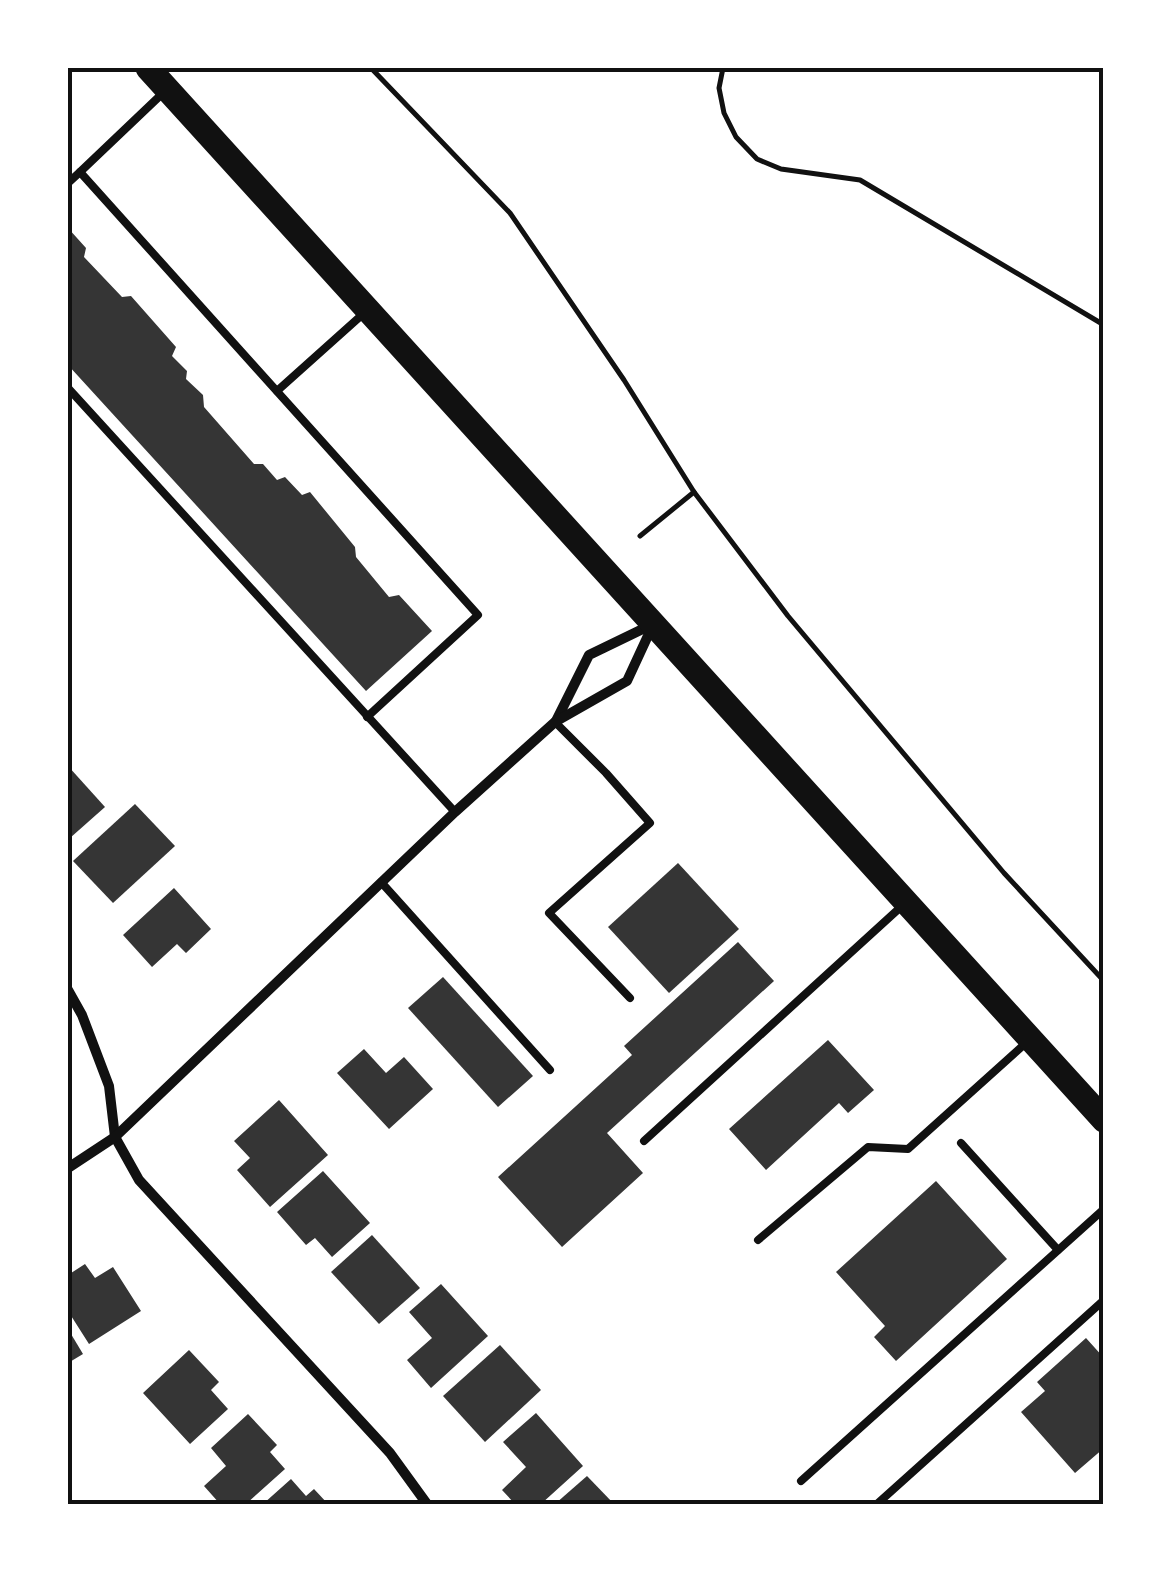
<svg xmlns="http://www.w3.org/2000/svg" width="1171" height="1572" viewBox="0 0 1171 1572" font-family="Commissioner,sans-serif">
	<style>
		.building { fill: #353535 }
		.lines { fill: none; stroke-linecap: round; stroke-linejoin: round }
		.path { stroke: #111; stroke-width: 5 }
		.service { stroke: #111; stroke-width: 8 }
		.minor { stroke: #111; stroke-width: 10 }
		.primary { stroke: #111; stroke-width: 25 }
		.neatline { fill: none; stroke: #111; stroke-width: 4 }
	</style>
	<rect width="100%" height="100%" fill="#fff"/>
	<g class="building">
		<polygon points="68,228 86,248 84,257 122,297 131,296 176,347 172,356 187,371 186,379 203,395 204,407 254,464 263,464 277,480 285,477 302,495 310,492 355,547 356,557 389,597 399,595 432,631 366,691 68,365"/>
		<polygon points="68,766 105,807 70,838 68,835"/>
		<polygon points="135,804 175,846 113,903 73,861"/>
		<polygon points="678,863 739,929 669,993 608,927"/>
		<polygon points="174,888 211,929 186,953 177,944 152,967 123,935"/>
		<polygon points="738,942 774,981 607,1133 643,1173 562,1247 498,1177 632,1055 624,1046"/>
		<polygon points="443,977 533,1076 498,1107 408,1008"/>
		<polygon points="828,1040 874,1090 848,1113 839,1103 766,1170 729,1129"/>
		<polygon points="364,1049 386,1073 404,1057 433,1089 389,1129 337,1073"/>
		<polygon points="279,1100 328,1155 270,1207 237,1170 250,1158 234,1141"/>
		<polygon points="323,1171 370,1223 332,1257 315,1238 306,1245 277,1212"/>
		<polygon points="936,1181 1007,1259 896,1361 874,1337 885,1326 836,1272"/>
		<polygon points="372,1235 420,1288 379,1324 331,1272"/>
		<polygon points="85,1264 95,1278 113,1267 141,1311 89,1344 68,1311 68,1275"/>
		<polygon points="441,1284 488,1336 431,1388 407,1360 432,1338 409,1312"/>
		<polygon points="68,1329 83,1354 68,1363"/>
		<polygon points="1086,1338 1104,1358 1104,1448 1075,1473 1021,1412 1045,1391 1037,1382"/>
		<polygon points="500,1345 541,1390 485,1442 443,1396"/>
		<polygon points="189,1350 219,1382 211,1390 228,1409 190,1444 143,1393"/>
		<polygon points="536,1413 583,1466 541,1504 515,1504 502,1490 526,1467 503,1442"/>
		<polygon points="248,1414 277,1445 270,1452 285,1469 246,1504 220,1504 204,1486 226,1466 211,1448"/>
		<polygon points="587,1476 614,1504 555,1504"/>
		<polygon points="291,1479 306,1496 314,1489 328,1504 263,1504"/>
	</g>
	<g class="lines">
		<g class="path">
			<polyline points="371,68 510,213 624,380 694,492 788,616 1004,873 1104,981"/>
			<polyline points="723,68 719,88 724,113 736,137 757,159 781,169 860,180 1104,325"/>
			<polyline points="640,536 694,492"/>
		</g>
		<g class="service">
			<polyline points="80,172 164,92"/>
			<polyline points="68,183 80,172 478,615 367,717"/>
			<polyline points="68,388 455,812"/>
			<polyline points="277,391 363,314"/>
			<polyline points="555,722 606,773 650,823 549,913 630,998"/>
			<polyline points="381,882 550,1070"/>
			<polyline points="644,1141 903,905"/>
			<polyline points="961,1143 1058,1250"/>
			<polyline points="758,1240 868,1147 908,1149 1027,1042"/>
			<polyline points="801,1481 1104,1209"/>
			<polyline points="877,1504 1104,1300"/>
		</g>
		<g class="minor">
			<polyline points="556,721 589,655 651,625"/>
			<polyline points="68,990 82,1015 109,1086 115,1137 139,1180 390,1453 427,1504"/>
			<polyline points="68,1168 115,1137 455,812 555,722 627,681 652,627"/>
		</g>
		<polyline class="primary" points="148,68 1104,1120"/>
	</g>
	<rect width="1171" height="1572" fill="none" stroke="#ffffff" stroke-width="140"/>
	<rect x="70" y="70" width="1031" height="1432" class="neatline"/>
</svg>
